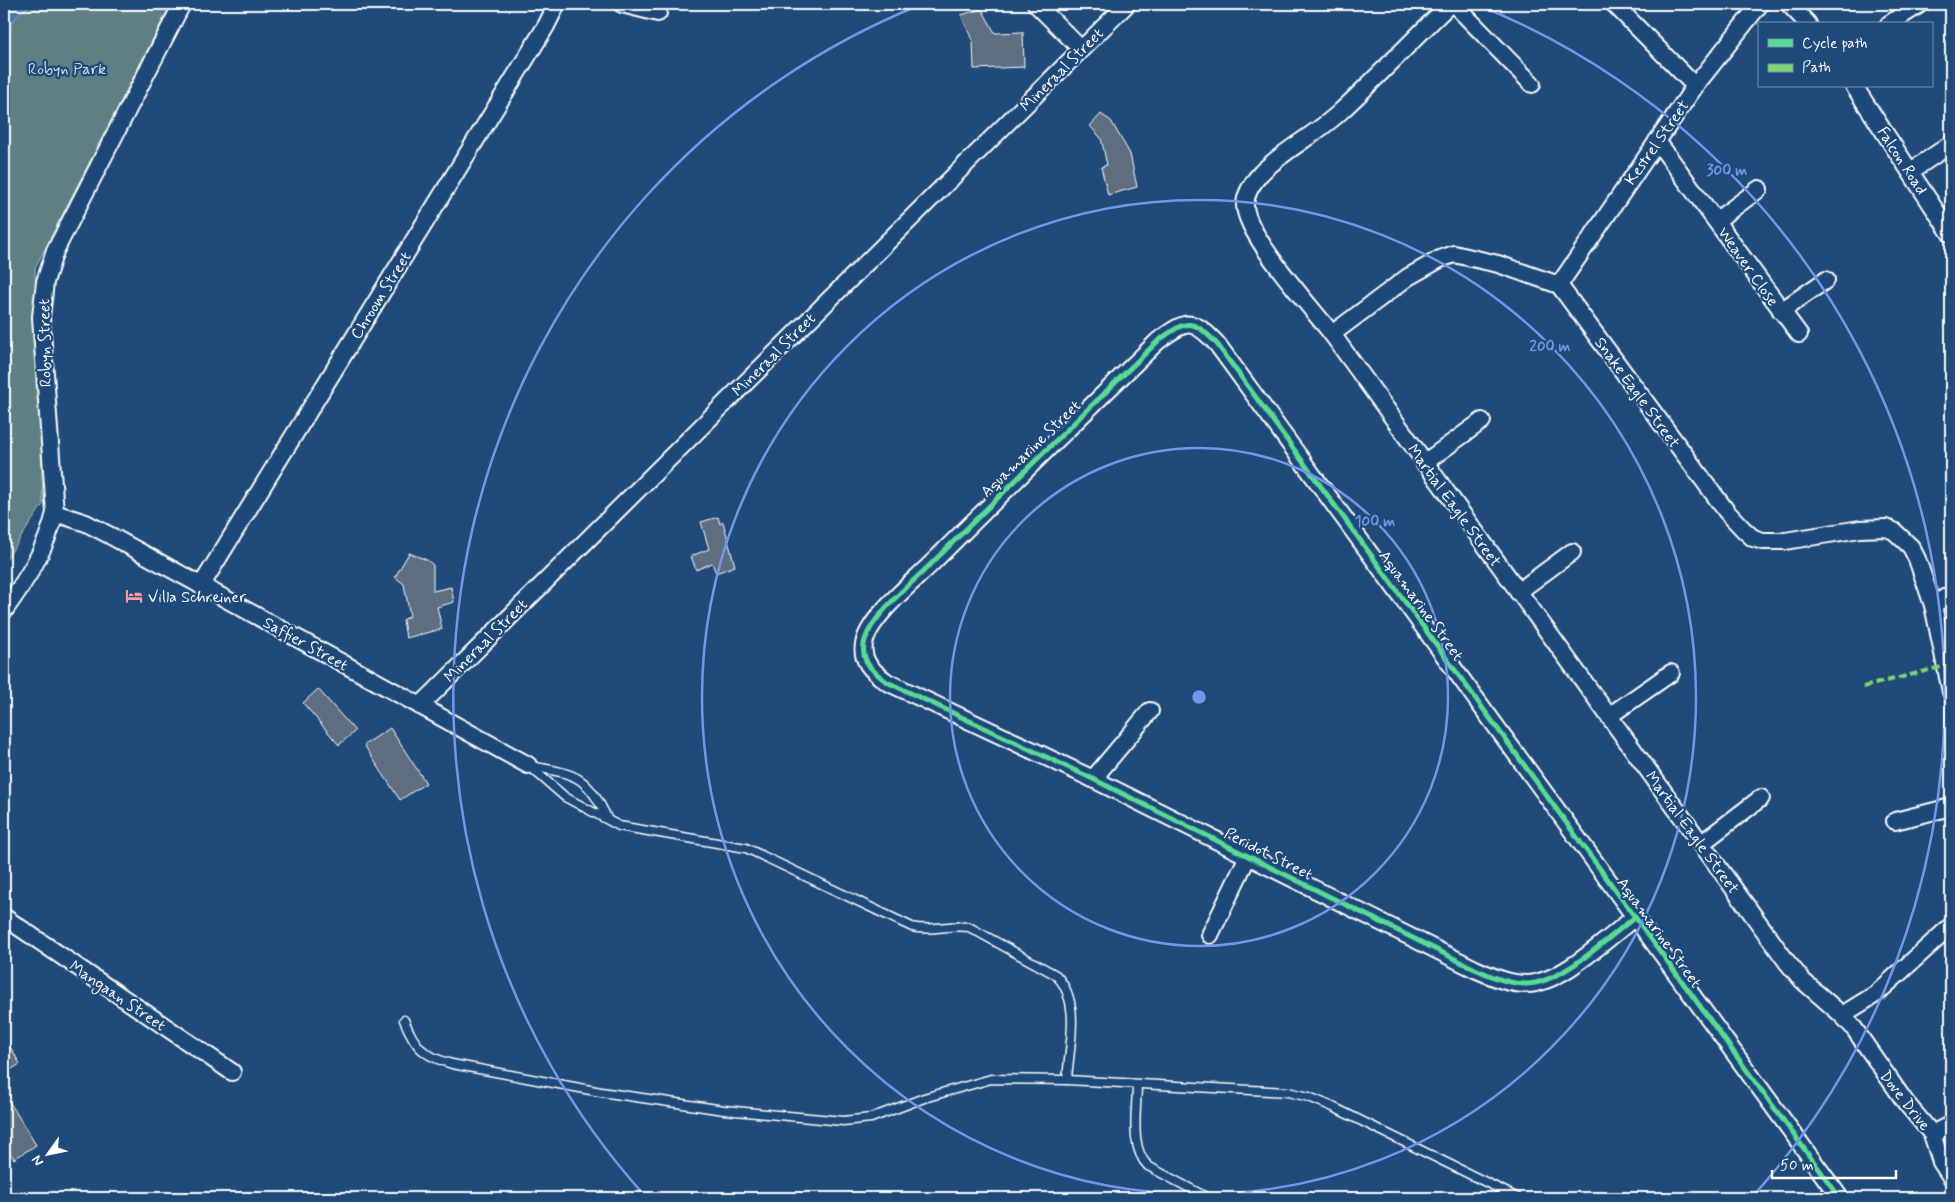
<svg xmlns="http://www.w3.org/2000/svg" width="1955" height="1202" viewBox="0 0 1955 1202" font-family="Mynerve,sans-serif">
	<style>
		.green { fill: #5e7f84; stroke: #aebfc2 }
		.water { fill: #4978a5; stroke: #92aec9 }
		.building { fill: #616e81; stroke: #fff }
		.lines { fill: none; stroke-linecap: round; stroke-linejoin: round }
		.service-casing { stroke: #fff; stroke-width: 11 }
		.minor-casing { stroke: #fff; stroke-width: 20 }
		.service { stroke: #1f4a7a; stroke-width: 8 }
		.minor { stroke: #1f4a7a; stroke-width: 16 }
		.quiet { stroke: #7fd670; stroke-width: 4; stroke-dasharray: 8 4; stroke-linecap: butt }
		.cycleway-casing { stroke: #1f4a7a; stroke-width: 8 }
		.cycleway { stroke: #5adb95; stroke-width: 5 }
		.ring { fill: none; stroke: #7795e8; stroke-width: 2.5 }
		.labels { text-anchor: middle; stroke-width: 4.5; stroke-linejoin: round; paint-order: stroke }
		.park-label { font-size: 16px; fill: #d7dfe0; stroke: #1f4a7a }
		.street-label { font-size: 16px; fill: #fff; stroke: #1f4a7a }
		.poi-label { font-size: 16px; fill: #fff; stroke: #1f4a7a; text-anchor: start }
		.centre { fill: #7795e8; stroke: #1f4a7a; stroke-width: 2.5 }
		.ring-label { font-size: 15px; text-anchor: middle; font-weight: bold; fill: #7795e8; stroke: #1f4a7a; stroke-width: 4.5; stroke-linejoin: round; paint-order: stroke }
	</style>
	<rect width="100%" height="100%" fill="#1f4a7a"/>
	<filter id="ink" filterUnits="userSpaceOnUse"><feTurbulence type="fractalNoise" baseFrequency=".02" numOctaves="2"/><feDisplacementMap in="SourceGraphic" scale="10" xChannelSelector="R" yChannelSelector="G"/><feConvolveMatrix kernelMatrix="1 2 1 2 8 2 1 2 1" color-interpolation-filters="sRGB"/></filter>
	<g filter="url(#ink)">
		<polygon class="green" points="4,4 171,4 35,268 43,504 4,563"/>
		<polygon class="water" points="4,4 29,4 4,30"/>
		<g class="building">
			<polygon points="982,9 995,33 1023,32 1024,67 974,69 973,42 961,15"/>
			<polygon points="1101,114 1111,121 1130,154 1137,187 1108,195 1101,167 1107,165 1101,138 1090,126"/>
			<polygon points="718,517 720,524 723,522 735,566 716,573 712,563 696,570 691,556 709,549 701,522"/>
			<polygon points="409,553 427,560 433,565 433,591 451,587 454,602 437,607 442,629 406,638 403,620 410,616 404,584 395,577"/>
			<polygon points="318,689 355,731 339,745 303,703"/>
			<polygon points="390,728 426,783 400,800 364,745"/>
			<polygon points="4,1036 20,1064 4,1074"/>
			<polygon points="4,1093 36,1145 14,1159 4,1143"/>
		</g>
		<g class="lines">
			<g class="service-casing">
				<g id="service">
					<path d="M528,765L565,797L619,826L746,848L912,927C931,932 949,924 969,927L1056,975C1082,1002 1069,1046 1067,1080"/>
					<path d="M530,766C574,774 587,774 607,818"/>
					<path d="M404,1020C415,1047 423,1056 452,1064L601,1092L724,1110L843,1121L871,1118L924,1098L991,1079L1067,1080L1288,1092L1309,1097L1333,1107L1518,1198"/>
					<path d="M1137,1085C1137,1110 1129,1147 1148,1166L1208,1198"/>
				</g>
			</g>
			<g class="minor-casing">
				<g id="minor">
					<polyline points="622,4 658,13"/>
					<polyline points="1036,4 1081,49"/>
					<path d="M1450,4C1412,40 1377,78 1339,113C1315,135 1285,149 1261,173C1253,182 1245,194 1245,206C1247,237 1311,307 1332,334L1787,962L1803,981L1842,1015L1853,1027L1906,1103L1932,1134L1941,1162L1951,1177"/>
					<polyline points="1454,4 1532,84"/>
					<polyline points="1614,4 1695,86"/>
					<polyline points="1789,4 1808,24"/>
					<polyline points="1889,24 1920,4"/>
					<polyline points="1854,86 1951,234"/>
					<polyline points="1657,141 1799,334"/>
					<polyline points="1911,171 1951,144"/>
					<polyline points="1717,220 1759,189"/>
					<polyline points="1559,285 1695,86 1760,4"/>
					<polyline points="1781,311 1826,280"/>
					<polyline points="1332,334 1408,277 1440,259 1454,254 1498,264 1559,285 1727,512 1744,530 1753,538 1763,541 1785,541 1860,529 1886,528 1894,531 1911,547 1917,559 1933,605 1951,692"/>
					<polyline points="1424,463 1482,421"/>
					<polyline points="55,513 86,523 111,536 528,765"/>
					<polyline points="201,586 546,26 557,4"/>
					<polyline points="1518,592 1572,552"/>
					<polyline points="1933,605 1951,594"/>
					<path d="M4,611C26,580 46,550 55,513L41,317L45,282L55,251L182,4"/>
					<polyline points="420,706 1127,4"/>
					<polyline points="1609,716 1671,673"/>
					<polyline points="1093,779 1150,711"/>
					<polyline points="1895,821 1951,807"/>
					<polyline points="1702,843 1761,798"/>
					<polyline points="4,917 232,1072"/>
					<path d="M1634,918C1606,939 1562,983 1527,984C1508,984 1491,976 1475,969L1093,779L887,682C872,671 859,660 865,640C873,614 913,582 932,563C1007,488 1082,415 1158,341C1186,320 1192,317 1217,344L1840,1198"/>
					<polyline points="1210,935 1248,856"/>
					<polyline points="1842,1015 1876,994 1951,926"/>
					<polyline points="1932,1134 1951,1124"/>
				</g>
			</g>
			<use href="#service" class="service"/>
			<use href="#minor" class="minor"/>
			<polyline class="quiet" points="1863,687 1945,666"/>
			<g class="cycleway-casing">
				<path id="cycleway" d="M1634,918C1606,939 1562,983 1527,984C1508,984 1491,976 1475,969L1093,779L887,682C872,671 859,660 865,640C873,614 913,582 932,563C1007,488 1082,415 1158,341C1186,320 1192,317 1217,344L1840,1198"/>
			</g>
			<use href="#cycleway" class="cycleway"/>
		</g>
	</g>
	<g class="ring">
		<circle cx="1199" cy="697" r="249"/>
		<circle cx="1199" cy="697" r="497"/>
		<path d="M645 1196A746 746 0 0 1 920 5M1478 5A746 746 0 0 1 1753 1196"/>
	</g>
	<defs>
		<g id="hotel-bare" transform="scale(1.35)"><path d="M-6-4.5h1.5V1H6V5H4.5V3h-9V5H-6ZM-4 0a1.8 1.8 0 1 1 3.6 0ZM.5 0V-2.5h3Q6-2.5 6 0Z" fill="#ff9aa2" stroke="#1f4a7a" stroke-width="2.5" paint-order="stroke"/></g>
	</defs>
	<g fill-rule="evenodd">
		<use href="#hotel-bare" x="134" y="596"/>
	</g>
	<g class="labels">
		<g class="park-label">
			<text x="67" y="74">Robyn Park</text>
		</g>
		<g class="street-label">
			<text transform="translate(1061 69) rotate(-45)" y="6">Mineraal Street</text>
			<text transform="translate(1656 142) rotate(-55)" y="6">Kestrel Street</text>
			<text transform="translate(1903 160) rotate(57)" y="6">Falcon Road</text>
			<text transform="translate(1749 266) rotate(55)" y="6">Weaver Close</text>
			<text transform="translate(380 295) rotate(-58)" y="6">Chroom Street</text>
			<text transform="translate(44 343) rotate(-91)" y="6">Robyn Street</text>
			<text transform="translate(773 354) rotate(-45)" y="6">Mineraal Street</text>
			<text transform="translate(1638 392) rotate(54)" y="6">Snake Eagle Street</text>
			<text transform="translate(1030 448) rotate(-44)" y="6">Aquamarine Street</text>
			<text transform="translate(1455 505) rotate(54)" y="6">Martial Eagle Street</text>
			<text transform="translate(1422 605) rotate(54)" y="6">Aquamarine Street</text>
			<text transform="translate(485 640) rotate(-45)" y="6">Mineraal Street</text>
			<text transform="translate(306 643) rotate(29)" y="6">Saffier Street</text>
			<text transform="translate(1693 832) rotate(54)" y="6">Martial Eagle Street</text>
			<text transform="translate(1269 853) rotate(27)" y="6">Peridot Street</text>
			<text transform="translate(1660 932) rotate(54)" y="6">Aquamarine Street</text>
			<text transform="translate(118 995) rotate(34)" y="6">Mangaan Street</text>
			<text transform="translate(1906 1100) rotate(52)" y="6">Dove Drive</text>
		</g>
		<g class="poi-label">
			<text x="148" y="602">Villa Schreiner</text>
		</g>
	</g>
	<circle cx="1199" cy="697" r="8" class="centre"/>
	<g class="ring-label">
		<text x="1727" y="175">300 m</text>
		<text x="1550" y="351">200 m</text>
		<text x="1375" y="526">100 m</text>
	</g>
	<rect width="1955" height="1202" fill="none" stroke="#1f4a7a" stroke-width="20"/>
	<rect x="10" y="10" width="1935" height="1182" fill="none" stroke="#fff" stroke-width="2" filter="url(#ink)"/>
	<rect x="1758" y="22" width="175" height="65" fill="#1f4a7a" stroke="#7992af"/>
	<rect x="1768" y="39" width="25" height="8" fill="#5adb95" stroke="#7992af"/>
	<text x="1802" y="48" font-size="15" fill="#ffffff">Cycle path</text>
	<rect x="1768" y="64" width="25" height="8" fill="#7fd670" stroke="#7992af"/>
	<text x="1802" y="72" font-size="15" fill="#ffffff">Path</text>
	<g transform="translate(48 1154) rotate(237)" stroke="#1f4a7a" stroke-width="4" paint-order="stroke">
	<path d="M0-4L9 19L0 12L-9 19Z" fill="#ffffff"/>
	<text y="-8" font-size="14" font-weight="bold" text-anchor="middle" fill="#ffffff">N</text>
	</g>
	<path d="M1772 1170v8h124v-8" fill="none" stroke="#ffffff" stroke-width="2.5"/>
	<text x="1780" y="1170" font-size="15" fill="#ffffff" stroke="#1f4a7a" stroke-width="4" paint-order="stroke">50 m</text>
</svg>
